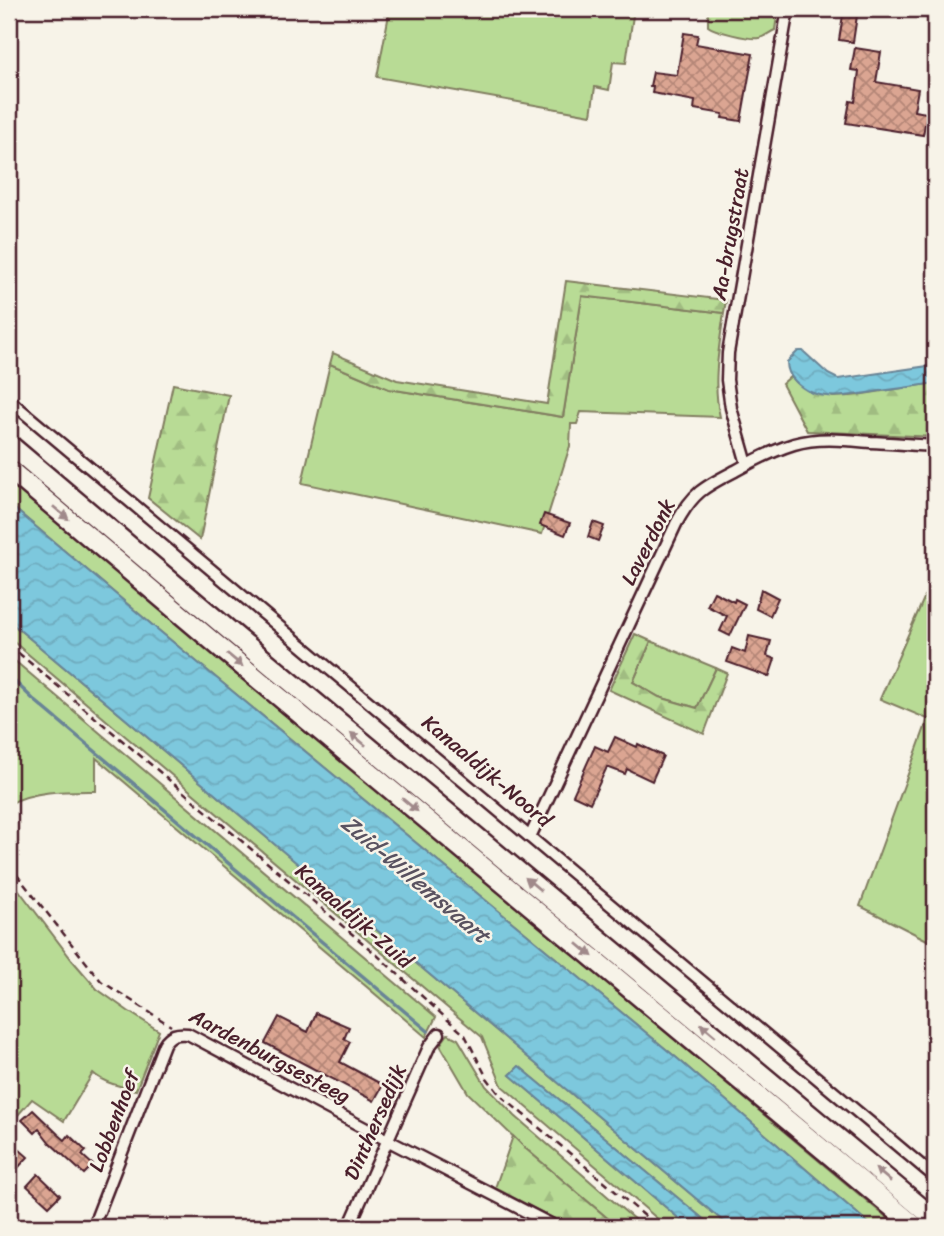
<svg xmlns="http://www.w3.org/2000/svg" width="944" height="1236" viewBox="0 0 944 1236" font-family="Sriracha,sans-serif">
	<style>
		.green { fill: #b8db95; stroke: #817d60; stroke-width: 2 }
		.forest { fill: url(#forest-firs); stroke: #817d60; stroke-width: 2 }
		.water { fill: url(#water-waves); stroke: #698496; stroke-width: 2 }
		.lines { fill: none; stroke-linecap: round; stroke-linejoin: round }
		.stream { stroke: #698496; stroke-width: 3.5 }
		.building { fill: url(#building-cross-hatch); stroke: #4a1f2b; stroke-width: 2 }
		.street-casing { stroke: #4a1f2b; stroke-width: 15 }
		.highway-casing { stroke: #4a1f2b; stroke-width: 23 }
		.path { stroke: #4a1f2b; stroke-width: 2.5; stroke-dasharray: 7 5; stroke-linecap: butt }
		.street { stroke: #f7f3e8; stroke-width: 10 }
		.highway { stroke: #f7f3e8; stroke-width: 18 }
		.oneway { fill: #a0898a }
		.labels { text-anchor: middle; stroke-width: 5; stroke-linejoin: round; paint-order: stroke }
		.street-label { font-size: 21px; fill: #4a1f2b; stroke: #f7f3e8 }
		.water-label { font-size: 23px; font-style: italic; fill: #595260; stroke: #f7f3e8 }
	</style>
	<defs>
		<pattern id="forest-firs" width="22" height="20" patternUnits="userSpaceOnUse" patternTransform="scale(1.75)"><rect width="22" height="20" fill="#b8db95"/><path d="M5 1l3.5 6h-7zM16 11l3.5 6h-7z" fill="#a0bc81"/></pattern>
		<pattern id="water-waves" width="16" height="10" patternUnits="userSpaceOnUse" patternTransform="scale(1.75)"><rect width="16" height="10" fill="#7dc8dd"/><path d="M0 5q4-4 8 0t8 0" fill="none" stroke="#6eabbe"/></pattern>
		<pattern id="building-cross-hatch" width="8" height="8" patternUnits="userSpaceOnUse" patternTransform="scale(1.75)"><rect width="8" height="8" fill="#dba592"/><path d="M0 0l8 8M0 8l8-8" fill="none" stroke="#b48677"/></pattern>
	</defs>
	<rect width="100%" height="100%" fill="#f7f3e8"/>
	<filter id="ink" filterUnits="userSpaceOnUse"><feTurbulence type="fractalNoise" baseFrequency=".0143" numOctaves="2"/><feDisplacementMap in="SourceGraphic" scale="14" xChannelSelector="R" yChannelSelector="G"/><feConvolveMatrix kernelMatrix="1 2 1 2 8 2 1 2 1" color-interpolation-filters="sRGB"/></filter>
	<g filter="url(#ink)">
		<g class="green">
			<polygon points="390,9 634,9 626,63 613,62 609,90 595,87 591,115 377,77"/>
			<path d="M708,9H778L775,30C770,32 763,38 759,38C750,40 714,31 708,26Z"/>
			<path d="M582,296L724,313C719,348 712,382 720,417L581,412L577,424H571L570,446L542,534L302,483L330,364L389,389L563,417Z"/>
			<polygon points="9,482 898,1227 873,1227 678,1059 151,624 9,504"/>
			<polygon points="935,573 935,944 860,906 928,719 880,699"/>
			<polygon points="9,621 730,1227 713,1227 519,1066 510,1075 689,1227 667,1227 502,1086 482,1037 9,638"/>
			<polygon points="651,641 716,668 697,708 659,697 633,682"/>
			<path d="M9,656L436,1017L426,1037L96,758V791C66,791 36,790 9,804Z"/>
			<path d="M9,877L72,960L97,989L128,1011L159,1031L136,1090C122,1087 103,1083 93,1073L64,1121L32,1099L9,1125Z"/>
			<polygon points="448,1034 458,1039 486,1086 515,1116 643,1227 618,1227 526,1149 468,1093 440,1045"/>
		</g>
		<g class="forest">
			<polygon points="566,281 726,300 724,313 582,296 563,417 389,389 330,364 333,353 397,380 547,404"/>
			<polygon points="791,376 797,383 833,397 850,396 935,383 935,437 807,431 782,384"/>
			<polygon points="173,384 229,395 200,540 148,498"/>
			<polygon points="635,634 651,641 633,682 659,697 697,708 716,668 727,673 704,734 609,690"/>
			<polygon points="513,1136 526,1149 618,1227 570,1227 495,1188"/>
		</g>
		<g class="water">
			<path d="M798,351H803L828,374L838,379L935,365V383C917,386 898,389 880,391C852,395 817,405 795,381C789,375 787,370 787,362Z"/>
			<polygon points="9,504 151,624 678,1059 873,1227 730,1227 9,621"/>
			<polygon points="519,1066 713,1227 689,1227 510,1075"/>
		</g>
		<g class="lines">
			<polyline class="stream" points="9,676 33,699 428,1031"/>
		</g>
		<g class="building">
			<polygon points="844,9 858,9 853,42 839,40"/>
			<polygon points="684,33 698,35 696,44 753,54 741,121 722,118 723,114 694,109 695,101 652,93 653,86 650,86 653,72 677,75"/>
			<polygon points="855,48 881,52 876,82 918,89 914,111 927,113 923,135 846,123 850,101 855,102 859,71 851,70"/>
			<polygon points="544,514 570,523 565,535 540,525"/>
			<polygon points="593,522 604,526 598,541 588,537"/>
			<polygon points="761,589 778,598 770,616 756,609"/>
			<polygon points="714,592 734,602 735,599 745,604 730,636 720,631 727,616 707,606"/>
			<polygon points="749,636 771,641 767,656 775,659 769,677 727,662 732,648 745,653"/>
			<polygon points="615,737 637,747 638,744 663,756 652,781 627,769 625,774 607,767 590,803 573,795 595,746 608,752"/>
			<polygon points="316,1013 349,1027 344,1039 350,1042 340,1062 383,1085 374,1101 265,1043 279,1017 308,1032"/>
			<polygon points="33,1110 58,1134 65,1140 69,1135 86,1151 82,1155 93,1165 84,1174 50,1143 39,1129 35,1133 22,1120"/>
			<polygon points="20,1150 28,1157 15,1171 9,1165 9,1162"/>
			<polygon points="38,1174 60,1195 49,1206 27,1186"/>
		</g>
		<g class="lines">
			<g class="street-casing">
				<g id="street">
					<polyline points="9,400 935,1177"/>
					<polyline points="747,464 731,408 727,380 728,353 788,9"/>
					<path d="M530,837L676,524C693,492 704,487 735,471C753,461 774,450 794,444C819,437 845,440 870,442C892,443 914,445 935,446"/>
					<path d="M93,1227L164,1044C170,1034 177,1033 188,1034L389,1141L556,1227"/>
					<polyline points="349,1227 429,1047 439,1034"/>
				</g>
			</g>
			<g class="highway-casing">
				<g id="highway">
					<polyline points="9,444 237,637 935,1219"/>
					<polyline points="9,469 223,650 916,1227"/>
				</g>
			</g>
			<g class="path">
				<polyline points="9,645 377,955 448,1020 465,1035 487,1078 500,1095 658,1227"/>
				<polyline points="9,865 101,981 171,1026"/>
			</g>
			<use href="#street" class="street"/>
			<use href="#highway" class="highway"/>
		</g>
		<defs><path id="oneway-solid" d="M-6-.8H1V-3.2L6.5 0L1 3.2V.8H-6Z" transform="scale(1.75)"/></defs>
		<g class="oneway">
			<use href="#oneway-solid" transform="translate(61 513) rotate(40)"/>
			<use href="#oneway-solid" transform="translate(235 660) rotate(40)"/>
			<use href="#oneway-solid" transform="translate(358 739) rotate(-140)"/>
			<use href="#oneway-solid" transform="translate(410 805) rotate(40)"/>
			<use href="#oneway-solid" transform="translate(533 884) rotate(-140)"/>
			<use href="#oneway-solid" transform="translate(585 950) rotate(40)"/>
			<use href="#oneway-solid" transform="translate(708 1030) rotate(-140)"/>
			<use href="#oneway-solid" transform="translate(883 1175) rotate(-140)"/>
		</g>
	</g>
	<g class="labels">
		<g class="street-label">
			<text transform="translate(730 234) rotate(-80)" y="7">Aa-brugstraat</text>
			<text transform="translate(648 542) rotate(-63)" y="7">Laverdonk</text>
			<text transform="translate(487 771) rotate(40)" y="7">Kanaaldijk-Noord</text>
			<text transform="translate(354 916) rotate(41)" y="7">Kanaaldijk-Zuid</text>
			<text transform="translate(270 1056) rotate(28)" y="7">Aardenburgsesteeg</text>
			<text transform="translate(114 1121) rotate(-69)" y="7">Lobbenhoef</text>
			<text transform="translate(375 1122) rotate(-66)" y="7">Dinthersedijk</text>
		</g>
		<g class="water-label">
			<text transform="translate(416 879) rotate(40)" y="8">Zuid-Willemsvaart</text>
		</g>
	</g>
	<rect width="944" height="1236" fill="none" stroke="#f7f3e8" stroke-width="35"/>
	<rect x="18" y="18" width="909" height="1201" fill="none" stroke="#4a1f2b" stroke-width="2.5" filter="url(#ink)"/>
</svg>
